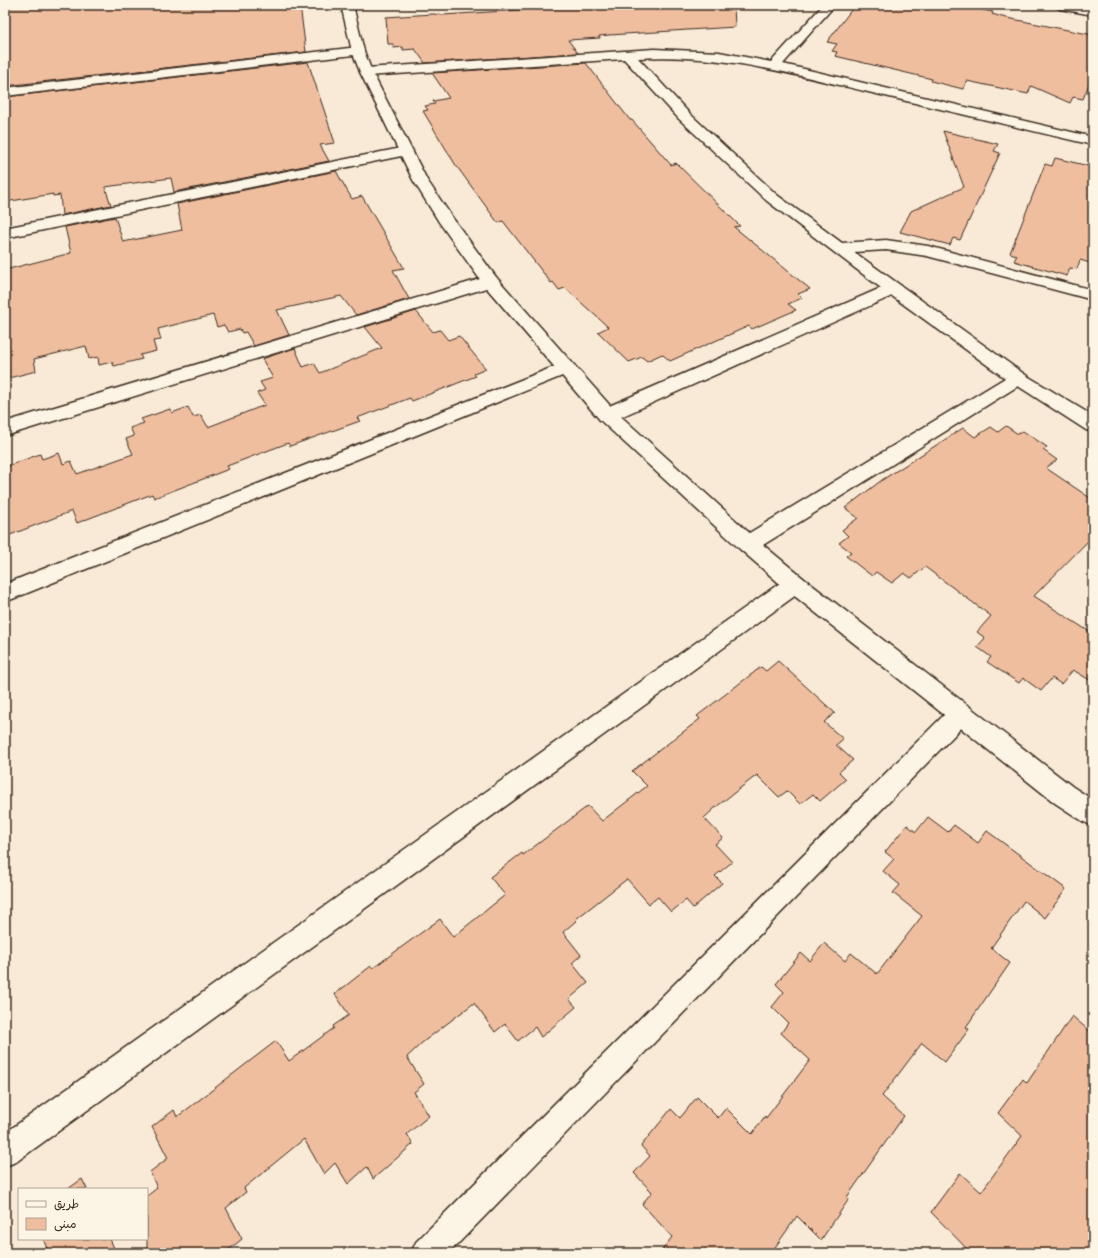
<svg xmlns="http://www.w3.org/2000/svg" width="1098" height="1258" viewBox="0 0 1098 1258" font-family="Itim,'Playpen Sans Arabic',sans-serif">
	<style>
		.building { fill: #efbe9f; stroke: #3b2a1e }
		.lines { fill: none; stroke-linecap: round; stroke-linejoin: round }
		.street-casing { stroke: #3b2a1e; stroke-width: 3 }
		.secondary-casing { stroke: #3b2a1e; stroke-width: 3 }
		.street { fill: #fcf5e5; fill-rule: evenodd }
		.secondary { fill: #fcf5e5; fill-rule: evenodd }
	</style>
	<rect width="100%" height="100%" fill="#f9ead7"/>
	<filter id="ink" filterUnits="userSpaceOnUse"><feTurbulence type="fractalNoise" baseFrequency=".025" numOctaves="2"/><feDisplacementMap in="SourceGraphic" scale="8" xChannelSelector="R" yChannelSelector="G"/><feConvolveMatrix kernelMatrix="1 2 1 2 8 2 1 2 1" color-interpolation-filters="sRGB"/></filter>
	<g filter="url(#ink)">
		<g class="building">
			<polygon points="5,5 300,5 306,52 5,86"/>
			<polygon points="597,5 734,5 735,27 609,35 599,36 600,38 568,40 578,53 425,63 415,49 403,50 403,47 394,48 393,44 388,44 386,17 433,14 443,15"/>
			<polygon points="855,5 958,5 993,12 992,14 1002,17 1093,35 1093,74 1083,99 1073,97 1070,103 1031,86 1028,94 967,81 963,89 931,81 932,79 835,56 837,52 832,51 837,44 827,42"/>
			<polygon points="308,62 335,143 320,145 329,161 174,192 171,178 105,187 111,205 62,215 60,195 53,196 53,194 5,202 5,97"/>
			<polygon points="586,63 630,120 632,120 671,165 676,163 740,226 734,227 810,289 798,294 802,298 788,304 796,310 752,329 749,326 670,361 662,354 647,361 642,357 629,362 598,332 608,327 565,288 559,290 553,282 551,283 503,221 498,223 455,164 423,111 428,110 425,106 435,104 433,101 449,98 432,73"/>
			<polygon points="943,131 998,144 994,151 1000,153 960,240 953,238 950,245 900,232 911,211 964,187"/>
			<polygon points="1055,158 1093,167 1093,264 1080,260 1077,269 1070,268 1067,276 1014,261 1017,255 1010,253 1045,164 1052,166"/>
			<polygon points="336,171 352,199 362,196 404,268 393,270 409,299 356,315 341,296 277,310 289,335 254,346 246,332 242,333 240,329 228,332 224,325 217,327 213,315 158,329 161,340 153,341 156,351 140,355 142,359 114,366 112,362 99,365 98,357 89,359 86,346 34,359 36,371 5,379 5,270 71,253 65,227 115,217 123,242 182,230 177,204"/>
			<polygon points="416,311 433,332 440,330 448,340 459,336 486,369 474,374 476,376 412,401 410,398 357,418 360,421 290,446 288,443 227,466 229,469 154,498 152,494 77,523 72,511 5,537 5,467 40,454 42,459 59,453 63,464 71,461 77,474 133,454 126,439 134,436 130,428 144,423 141,419 170,409 172,413 188,407 193,417 201,415 208,427 265,405 257,393 265,390 260,382 273,378 262,359 295,348 303,367 314,363 320,373 382,348 365,327"/>
			<polygon points="1006,426 1018,434 1023,431 1047,447 1043,450 1057,460 1046,468 1093,500 1093,536 1034,596 1093,634 1093,682 1073,670 1061,684 1052,678 1041,691 1023,678 1019,683 987,662 991,657 977,647 985,638 977,632 991,616 925,567 911,578 904,573 892,583 876,572 872,576 846,556 851,552 839,543 848,536 842,530 858,518 845,508 882,480 963,428 975,437 991,427 998,432"/>
			<polygon points="778,661 835,713 824,722 843,739 836,745 853,760 839,772 846,779 820,801 813,794 800,804 787,791 779,797 757,775 716,807 704,818 723,838 715,844 732,862 715,876 722,883 693,908 686,900 671,912 658,897 649,904 627,879 576,919 577,920 563,932 581,955 572,963 588,983 569,999 576,1007 541,1037 535,1027 518,1041 505,1024 495,1032 474,1003 423,1042 407,1057 424,1084 414,1092 429,1116 407,1134 413,1144 373,1179 367,1167 348,1184 335,1163 324,1174 304,1139 244,1188 246,1192 226,1208 242,1239 225,1253 147,1253 147,1196 157,1188 150,1172 168,1158 152,1127 174,1110 177,1117 276,1041 289,1061 334,1028 333,1026 349,1015 335,994 371,966 373,968 440,919 453,937 505,895 490,877 522,853 523,855 588,806 602,821 647,786 632,771 700,719 697,716 761,667 766,671"/>
			<polygon points="928,817 948,832 954,825 978,843 987,831 1066,889 1045,918 1024,901 991,948 1010,963 966,1027 969,1029 945,1062 922,1043 882,1096 904,1116 847,1197 849,1199 821,1240 797,1216 771,1253 660,1253 672,1237 642,1204 652,1192 634,1173 650,1156 641,1146 671,1109 680,1118 697,1097 718,1118 726,1108 752,1134 765,1116 766,1118 810,1060 781,1033 788,1023 772,1007 784,992 776,984 801,953 810,961 824,943 845,961 851,953 877,974 922,916 893,893 900,885 883,871 894,859 885,852 907,825 916,832"/>
			<polygon points="1072,1016 1093,1034 1093,1253 971,1253 931,1212 960,1173 981,1192 1022,1136 998,1113 1023,1079 1027,1083"/>
			<polygon points="82,1179 87,1189 68,1189"/>
			<polygon points="43,1239 110,1239 116,1253 49,1253"/>
		</g>
		<g class="lines">
			<g class="street-casing">
				<g id="street">
					<path d="M823,5H835L783,64L1093,137V145C1017,127 940,109 864,91C789,73 715,53 638,58L689,113L777,195L842,243L886,240L928,246L1093,290V300L927,256L886,250L854,252L1024,374L1093,416V432L1086,430L1018,386L755,550L748,552L741,550L738,544L741,538L1005,378L892,296L614,420L607,421L600,420L598,415L600,410L881,288L767,201L679,119L624,59L366,76L360,72L366,68L654,49L719,52L771,62Z"/>
					<polygon points="1054,5 1080,5 1093,7 1093,15 1060,9"/>
					<polygon points="358,47 362,48 364,51 362,54 5,96 5,88"/>
					<polygon points="406,147 411,148 413,151 411,154 5,238 5,228"/>
					<polygon points="490,276 496,277 498,281 496,285 5,436 5,422"/>
					<polygon points="566,362 572,364 575,368 572,372 5,602 5,584"/>
					<polygon points="795,576 803,578 806,584 803,590 16,1162 5,1166 5,1133 787,578"/>
					<polygon points="961,703 969,706 973,713 969,720 449,1253 411,1253 416,1242 953,706"/>
				</g>
			</g>
			<g class="secondary-casing">
				<polygon id="secondary" points="341,5 353,5 364,51 372,72 427,180 454,220 496,277 614,410 755,538 803,578 1073,787 1093,800 1093,826 1084,822 1055,803 787,590 741,550 600,420 484,285 439,222 413,180 360,72 352,51"/>
			</g>
			<use href="#street" class="street"/>
			<use href="#secondary" class="secondary"/>
		</g>
	</g>
	<rect width="1098" height="1258" fill="none" stroke="#fcf5e5" stroke-width="20"/>
	<rect x="10" y="10" width="1078" height="1238" fill="none" stroke="#3b2a1e" stroke-width="1.5" filter="url(#ink)"/>
	<rect x="18" y="1188" width="130" height="52" fill="#fcf5e5" stroke="#afa495"/>
	<rect x="26" y="1201" width="20" height="6" fill="#fcf5e5" stroke="#afa495"/>
	<text x="54" y="1208" font-size="12" fill="#3b2a1e">طريق</text>
	<rect x="26" y="1218" width="20" height="12" fill="#efbe9f" stroke="#afa495"/>
	<text x="54" y="1228" font-size="12" fill="#3b2a1e">مبنى</text>
</svg>
